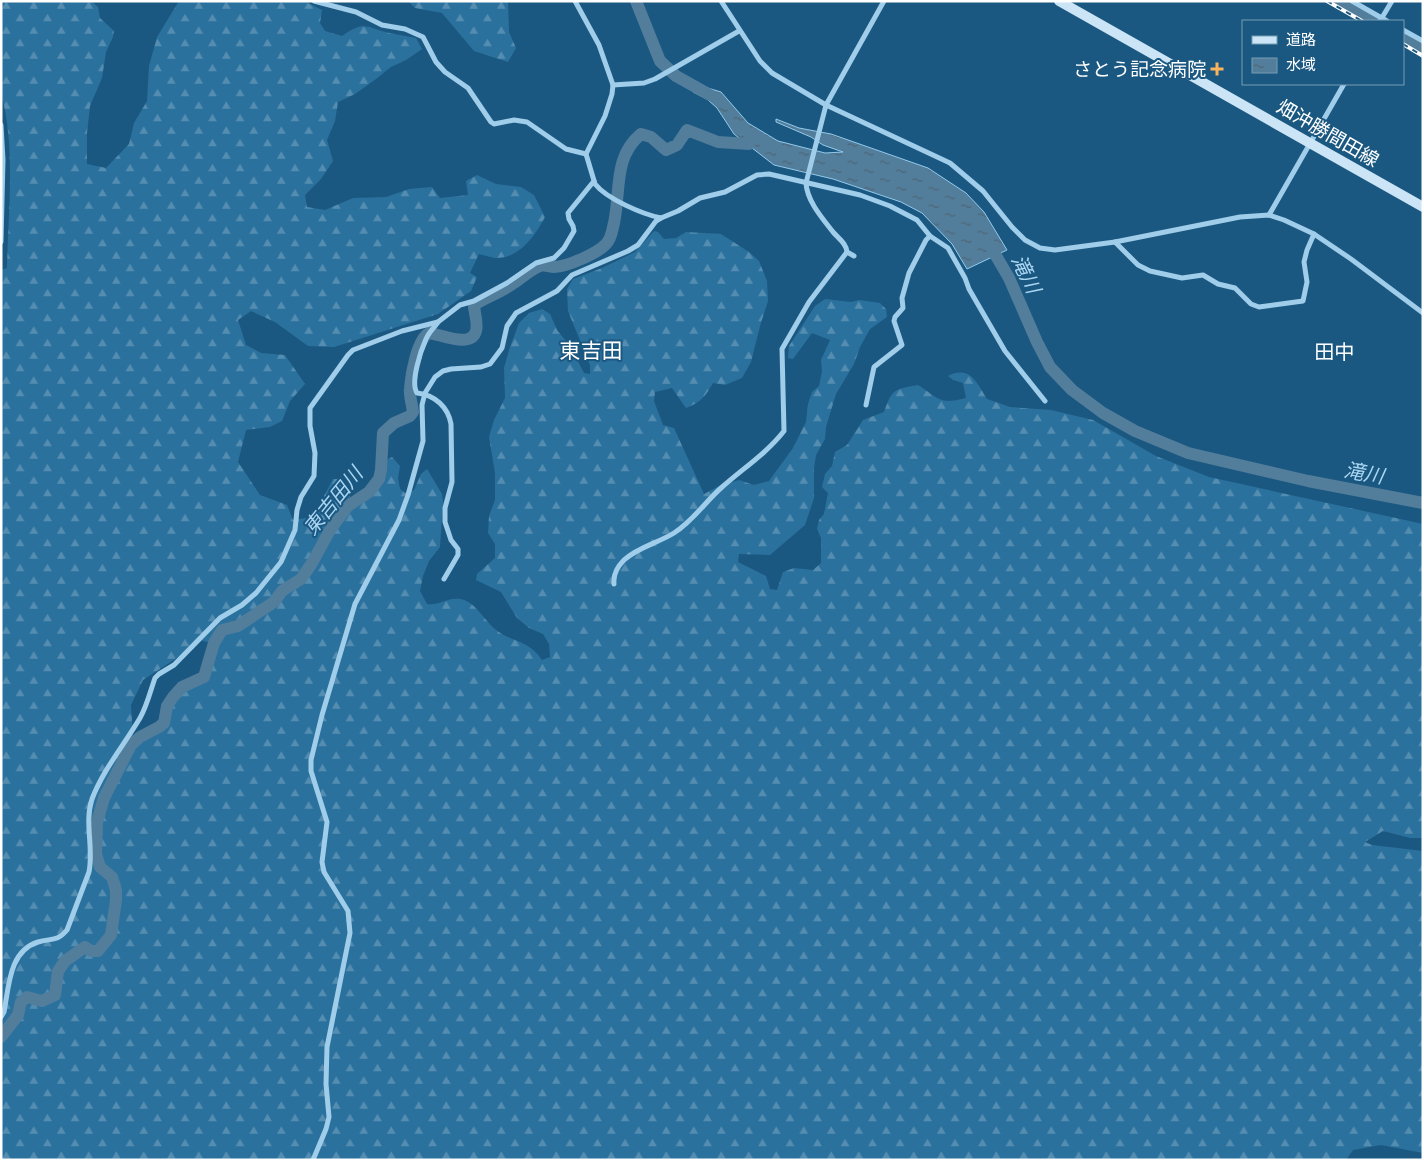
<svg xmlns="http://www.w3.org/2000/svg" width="1424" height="1161" viewBox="0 0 1424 1161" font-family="Figtree,'Noto Sans JP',sans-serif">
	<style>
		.forest { fill: url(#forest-firs); fill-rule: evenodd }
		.water { fill: url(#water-ripples); stroke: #92caec }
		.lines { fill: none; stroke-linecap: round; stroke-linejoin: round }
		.river { stroke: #527e9c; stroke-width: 12 }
		.minor { stroke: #9fcdea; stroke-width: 5 }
		.secondary { stroke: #cbe5f7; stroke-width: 10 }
		.rail-casing { stroke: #fff; stroke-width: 4 }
		.rail { stroke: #1b5881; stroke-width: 2; stroke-dasharray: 5.5; stroke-linecap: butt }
		.poi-dot { fill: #fbb35c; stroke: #1b5881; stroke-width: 2 }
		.labels { text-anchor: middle; stroke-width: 4; stroke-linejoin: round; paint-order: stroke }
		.poi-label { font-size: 19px; fill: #fff; stroke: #1b5881; text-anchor: end }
		.street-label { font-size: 19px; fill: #fff; stroke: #1b5881 }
		.water-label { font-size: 20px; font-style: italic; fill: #aad6f2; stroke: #1b5881 }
		.neighbourhood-label { font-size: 20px; fill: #fff; stroke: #1b5881 }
		.quarter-label { font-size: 21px; fill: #fff; stroke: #1b5881 }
	</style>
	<defs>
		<pattern id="forest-firs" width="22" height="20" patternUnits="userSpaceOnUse" patternTransform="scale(1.25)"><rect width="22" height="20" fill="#2a719e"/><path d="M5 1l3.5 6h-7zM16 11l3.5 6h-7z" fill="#558db1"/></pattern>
		<pattern id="water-ripples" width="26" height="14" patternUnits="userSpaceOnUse" patternTransform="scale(1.25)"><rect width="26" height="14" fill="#527e9c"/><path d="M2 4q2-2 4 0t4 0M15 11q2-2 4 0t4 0" fill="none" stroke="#4f6574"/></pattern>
	</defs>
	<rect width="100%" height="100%" fill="#1b5881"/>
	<g class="forest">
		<path d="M1,1H91L98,7L100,18L114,31L113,37L106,52L102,78L90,106L87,133V164L106,168L129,144L134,123L147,101L149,66L157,37L179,1H304L322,10L320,23L325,31L342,36C364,20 366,27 389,33C398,35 407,36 416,38L422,49L406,60L391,67L376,79L355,94L338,102L335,121L327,140L333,161L321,179L305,195L307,207L325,210L353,198L386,197L409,189L432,187L440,198L468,195L466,181L477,175L496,184L521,187L534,195L545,217C535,236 519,259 495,258C489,257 484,255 479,254L470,273L477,277L471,291L438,314L334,347L308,346L275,322L251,311L238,320L246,345L261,353L285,355L305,384L290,401L282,421L270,427L246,430L238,462L260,495L287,505L293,520L313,517L324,507V496L333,479H340L354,504C375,498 382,480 385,461L392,457L400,466L398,478L400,489L405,493L414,490L421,474L427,469L442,494L443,501L440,547L429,561L423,576L420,591L427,604C440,606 447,597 460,599C475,601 484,620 495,629C510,642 529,640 542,660L550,657L549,644L543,634L529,628L517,618L501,592L476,580L477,574L495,558V544L488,533L489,516L495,500V473L489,437L494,420L505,398L504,368L509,350L519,323L529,313L542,309L550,314L557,330L570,346L584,373L590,374V365L568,311L567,289L573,279L602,268L635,252L654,231L658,232L664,239L676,238L686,232L721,234L749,252L759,261L767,281L768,301L760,326L751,362L742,378L725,385L713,383C706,396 700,403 686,408L672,388L655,392L654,401L663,425L674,428L704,494L719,486L739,480L754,485L769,481L793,448L806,422L808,404L812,392L819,386L822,371L821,360L830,340L812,333L793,359L788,358L789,346L815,306L825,299L851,302L859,300L880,303L886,309L887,317L870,329L860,347L854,364L836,394L826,427L825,439L816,455L814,468V498L805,525L770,555L739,554L738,562L766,576L770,589L777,590L783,572L794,568L813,570L821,563V538L817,529L819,520L824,514L828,493L822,487L825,474L832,466L835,452L847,445L863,420L884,412C893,388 893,390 918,385C940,399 939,405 966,398L963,383L953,380L948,376C970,365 977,383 987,399L1010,407L1051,410L1093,420L1156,456L1209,477L1423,524V838H1410L1383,831L1365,842L1372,845L1423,851V1153L1381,1145L1353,1150L1346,1160H1V270L7,268C8,215 16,144 1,94ZM199,640L212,643V663L205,681L189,689L175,701L167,723L141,741L133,735L131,705L143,680L186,652Z"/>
		<polygon points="408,1 508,1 509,32 516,48 508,62 474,51 442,13 415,8"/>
	</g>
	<polygon class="water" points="698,85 721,92 748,123 778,141 825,153 843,152 823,145 811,137 776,122 776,119 799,128 831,134 928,168 966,193 984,212 1007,250 967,269 952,244 922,213 901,202 833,179 774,165 734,134 717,108 707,99 693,92"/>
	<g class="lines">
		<g class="river">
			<polyline points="636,1 660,61 676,76 710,95"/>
			<polyline points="1339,1 1374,21"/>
			<polyline points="1403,37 1423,49"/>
			<polyline points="988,242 1009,278 1037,342 1050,367 1072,390 1103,413 1135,431 1188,453 1308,481 1423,503"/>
			<path d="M1,1037L18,1015L21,1002L27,997L42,1001L55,995L58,971L65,961L85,947L91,951H98L111,935L116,900V890L112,877L100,867L96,854L97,822L104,798L131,745L140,737L159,727L164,723L167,706L173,697L182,687L204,677L214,643L222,630L238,626L274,602L282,591L301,579L312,563L330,530L348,506L369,492L379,479L381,470L383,433L394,423L410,416L413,412C412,404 409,395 410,388C411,375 417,339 429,333C440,334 471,349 476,331C478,324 475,314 474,307L477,303C489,296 503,291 514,283C523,277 530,270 540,266C545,264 549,267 554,267C567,267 598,253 606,244C612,238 612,230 614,223C621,191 613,157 641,134L651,137L666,150L677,145L687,130L718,142L749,144"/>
		</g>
		<g class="minor">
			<polyline points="314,1 356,12 382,25 405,29 423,37 436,62 445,72 468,88 491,122 494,124 514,120 527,122 566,149 586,154"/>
			<path d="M575,1L599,45L613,85L612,94L605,116L586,154L595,184C607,199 642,214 661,218L678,211L700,198L725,192L757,175L769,174L860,195L890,206L917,220L930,236L948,248L965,278L969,289L1005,351L1045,401"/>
			<polyline points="721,1 760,61 772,73 826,105 950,163 983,191 1012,227 1025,240 1040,248 1055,250 1115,242 1240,217 1269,215 1284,220 1314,234 1351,259 1423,313"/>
			<polyline points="1352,1 1387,21"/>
			<polyline points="1380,21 1392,1"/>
			<polyline points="1403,30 1423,41"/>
			<polyline points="613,85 644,83 655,79 739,31"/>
			<polyline points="1,125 3,160 1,242"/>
			<polyline points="1269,215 1344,84"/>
			<polyline points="1115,242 1138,265 1150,271 1182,278 1203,275 1218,284 1235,288 1251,304 1259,307 1303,301 1307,282 1304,262 1307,250 1314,234"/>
			<path d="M854,256L847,252C846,243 839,239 833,232C822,218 807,201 806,183L826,105L884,1"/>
			<path d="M438,322C434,328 429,332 426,339C421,350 410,382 417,393C435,395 448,407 451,424L452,482L445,508V522L451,540L458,549V555L444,579"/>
			<polyline points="866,405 874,367 902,345 894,321 895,317 903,308 902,298 909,273 926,240 930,236"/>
			<path d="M614,584C613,575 618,566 624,560C638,547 658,543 674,533C693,521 705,502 721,488C742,469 766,454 784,431L782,349L809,302L847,252"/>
			<path d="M1,1017L4,1012C9,986 9,951 38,942C51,938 57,942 67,930L89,872C94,847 84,823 92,799C103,770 124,745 140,718C147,706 150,692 155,678L159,674L174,665L220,618L242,605L256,593L281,562L295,530L297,510L301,497L314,476L315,453L310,426V408L348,355L353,350L402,331L438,322L460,305L474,301L507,283L536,263L554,258L564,248L574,231L573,226L569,219L568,213L594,181"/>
			<polyline points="313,1160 326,1129 329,1117 326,1084 327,1047 350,933 348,911 324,872 322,862 327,822 311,771 311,760 322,715 355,604 399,520 408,495 423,441 422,405 425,393 435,377 443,371 451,369 481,367 490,364 502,348 507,326 516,313 557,291 572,275 628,251 638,245 656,221 661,218"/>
		</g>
		<polyline class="secondary" points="1059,1 1423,207"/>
		<g class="rail-casing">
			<g id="rail">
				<polyline points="1327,1 1362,21"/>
				<polyline points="1403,44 1423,56"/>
			</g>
		</g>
		<use href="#rail" class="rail"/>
	</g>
	<path class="poi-dot" d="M1214.5 61.5h5v5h5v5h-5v5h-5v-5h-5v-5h5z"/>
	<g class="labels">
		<g class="poi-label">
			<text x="1206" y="76">さとう記念病院</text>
		</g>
		<g class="street-label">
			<text transform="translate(1328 133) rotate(30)" y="7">畑沖勝間田線</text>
		</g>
		<g class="water-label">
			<text transform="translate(1026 274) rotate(64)" y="7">滝川</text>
			<text transform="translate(1364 473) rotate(10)" y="7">滝川</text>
			<text transform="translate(333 501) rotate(-51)" y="7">東吉田川</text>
		</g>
		<g class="neighbourhood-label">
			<text x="1334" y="359">田中</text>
		</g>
		<g class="quarter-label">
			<text x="591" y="358">東吉田</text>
		</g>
	</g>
	<rect width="1424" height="1161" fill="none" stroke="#ffffff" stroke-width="5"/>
	<rect x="1242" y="20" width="162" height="65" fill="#1b5881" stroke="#769bb3"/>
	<rect x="1252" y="36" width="25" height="8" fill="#cbe5f7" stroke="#769bb3"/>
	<text x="1286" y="45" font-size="15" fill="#ffffff">道路</text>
	<rect x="1252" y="58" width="25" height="15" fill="url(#water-ripples)" stroke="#769bb3"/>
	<text x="1286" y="70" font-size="15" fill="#ffffff">水域</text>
</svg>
